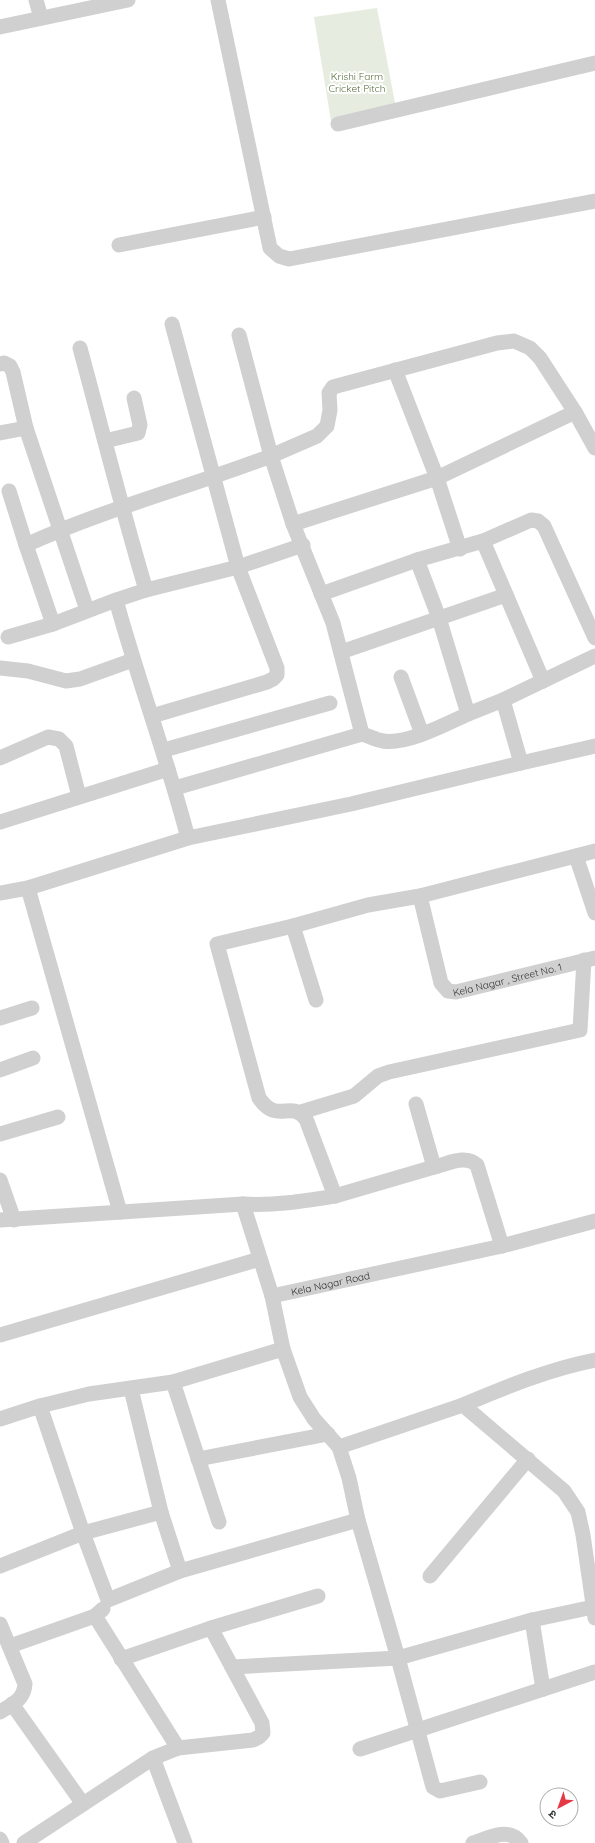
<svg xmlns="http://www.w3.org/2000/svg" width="595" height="1843" viewBox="0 0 595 1843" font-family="Quicksand,'Noto Sans Devanagari',sans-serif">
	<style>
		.green { fill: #e6ecdf }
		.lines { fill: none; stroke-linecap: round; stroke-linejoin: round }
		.minor { stroke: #d0d0d0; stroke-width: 15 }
		.labels { text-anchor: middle; stroke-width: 4; stroke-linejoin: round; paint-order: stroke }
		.park-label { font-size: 10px; fill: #56703f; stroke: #fff }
		.street-label { font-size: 10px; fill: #333; stroke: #fff }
	</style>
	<rect width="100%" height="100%" fill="#fff"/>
	<polygon class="green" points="377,8 396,108 331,121 314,17"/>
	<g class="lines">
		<g class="minor">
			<polyline points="36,0 41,18"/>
			<polyline points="218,0 270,248 279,256 289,259 595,201"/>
			<polyline points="0,27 128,0"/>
			<polyline points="338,124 595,63"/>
			<polyline points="119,245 264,217"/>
			<polyline points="239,335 271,456 317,436 327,426 330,410 329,393 333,387 497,343 514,341 530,348 540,358 575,412 595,448"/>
			<path d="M80,348C102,429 122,510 146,590L116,600C138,680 167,758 188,838L351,804L521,763"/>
			<polyline points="0,364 4,363 10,366 13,372 26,428 87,610"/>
			<polyline points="395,370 437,478 460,549"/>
			<polyline points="0,433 26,428"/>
			<polyline points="105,441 138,433 140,425 134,398"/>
			<path d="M9,491L26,545C105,509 190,487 271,456L293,524L333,623L362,734C369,736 376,740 383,741C407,745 446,724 468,714"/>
			<polyline points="293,524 437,478 575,412"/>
			<polyline points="483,541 543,681"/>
			<polyline points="26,545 53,624"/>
			<polyline points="417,560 483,541 531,520 538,521 544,526 595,638"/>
			<polyline points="146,590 238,567 303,545"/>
			<polyline points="321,594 417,560 439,618 468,714 503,700 521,763 595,746"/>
			<polyline points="8,637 53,624 116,600"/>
			<polyline points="341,652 506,595"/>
			<polyline points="0,668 28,671 66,681 80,679 133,660"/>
			<polyline points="401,677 422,734"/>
			<polyline points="503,700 595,656"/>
			<polyline points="152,716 267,682 273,679 277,675 277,668 238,567 172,324"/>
			<polyline points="164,750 330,703"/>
			<polyline points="0,758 48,737 59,739 66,746 79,796"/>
			<polyline points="175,788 362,734"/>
			<polyline points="0,822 168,769"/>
			<polyline points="576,856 595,913"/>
			<polyline points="28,888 120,1212"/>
			<polyline points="0,893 28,888 188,838"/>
			<path id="s1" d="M420,896L441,983L448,991L456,992L595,958"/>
			<polyline points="293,926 368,905 420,896 595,851"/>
			<polyline points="0,1018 32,1008"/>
			<polyline points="0,1070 33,1058"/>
			<path d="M416,1104L434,1167C448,1164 465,1154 477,1165L502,1246"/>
			<polyline points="301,1112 354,1096 378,1076 389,1072 580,1030 584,960"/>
			<polyline points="0,1134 58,1117"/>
			<polyline points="0,1180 14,1220"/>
			<polyline points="335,1196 434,1167"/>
			<polyline points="243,1204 272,1296"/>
			<path d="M0,1220L243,1204C274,1206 304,1201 335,1196L306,1119C290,1099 278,1125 259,1098L217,944L293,926L316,1000"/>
			<polyline points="0,1335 260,1259"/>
			<polyline points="283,1349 300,1397 314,1419 339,1447 349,1478 358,1520 398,1658 532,1620 593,1607"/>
			<path d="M595,1360C549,1369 506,1387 463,1405L564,1491L578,1512L583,1535L595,1618"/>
			<polyline points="173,1382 219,1522"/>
			<polyline points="131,1389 161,1512 180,1571 358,1520"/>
			<polyline points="40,1406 83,1533 108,1600 180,1571"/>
			<path id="s2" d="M0,1419L40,1406L89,1394L173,1382L283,1349L272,1296L502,1246L595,1221"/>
			<polyline points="339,1447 463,1405"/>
			<polyline points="198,1459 328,1434"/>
			<polyline points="0,1566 83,1533 161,1512"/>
			<polyline points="430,1576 528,1459"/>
			<polyline points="532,1620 543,1689"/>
			<path d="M0,1624L25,1684C24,1700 12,1704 0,1712"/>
			<polyline points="211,1628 318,1596"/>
			<polyline points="10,1646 95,1616 103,1609"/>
			<polyline points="121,1659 211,1628 262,1723 263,1733 259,1737 253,1740 178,1748"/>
			<polyline points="232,1667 398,1658 433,1787 440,1791 480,1782"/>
			<polyline points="12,1704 83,1804"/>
			<polyline points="360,1749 595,1672"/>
			<polyline points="153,1758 185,1843"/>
			<polyline points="0,1839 2,1843"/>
			<polyline points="24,1843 153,1758 178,1748 95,1616"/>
			<path d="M473,1843C489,1838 509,1826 521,1843"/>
		</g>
	</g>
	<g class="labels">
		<g class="park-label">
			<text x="357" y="80">Krishi Farm<tspan x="357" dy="12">Cricket Pitch</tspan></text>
		</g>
		<g class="street-label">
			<text dy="4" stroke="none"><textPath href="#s1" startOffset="161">Kela Nagar , Street No. 1</textPath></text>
			<text dy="4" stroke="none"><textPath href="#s2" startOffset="406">Kela Nagar Road</textPath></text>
		</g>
	</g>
	<g transform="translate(559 1807) rotate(221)"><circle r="19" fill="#ffffff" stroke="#adadad"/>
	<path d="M0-3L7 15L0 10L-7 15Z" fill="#e63946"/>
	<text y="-6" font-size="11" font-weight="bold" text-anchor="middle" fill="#333333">उ</text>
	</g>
</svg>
